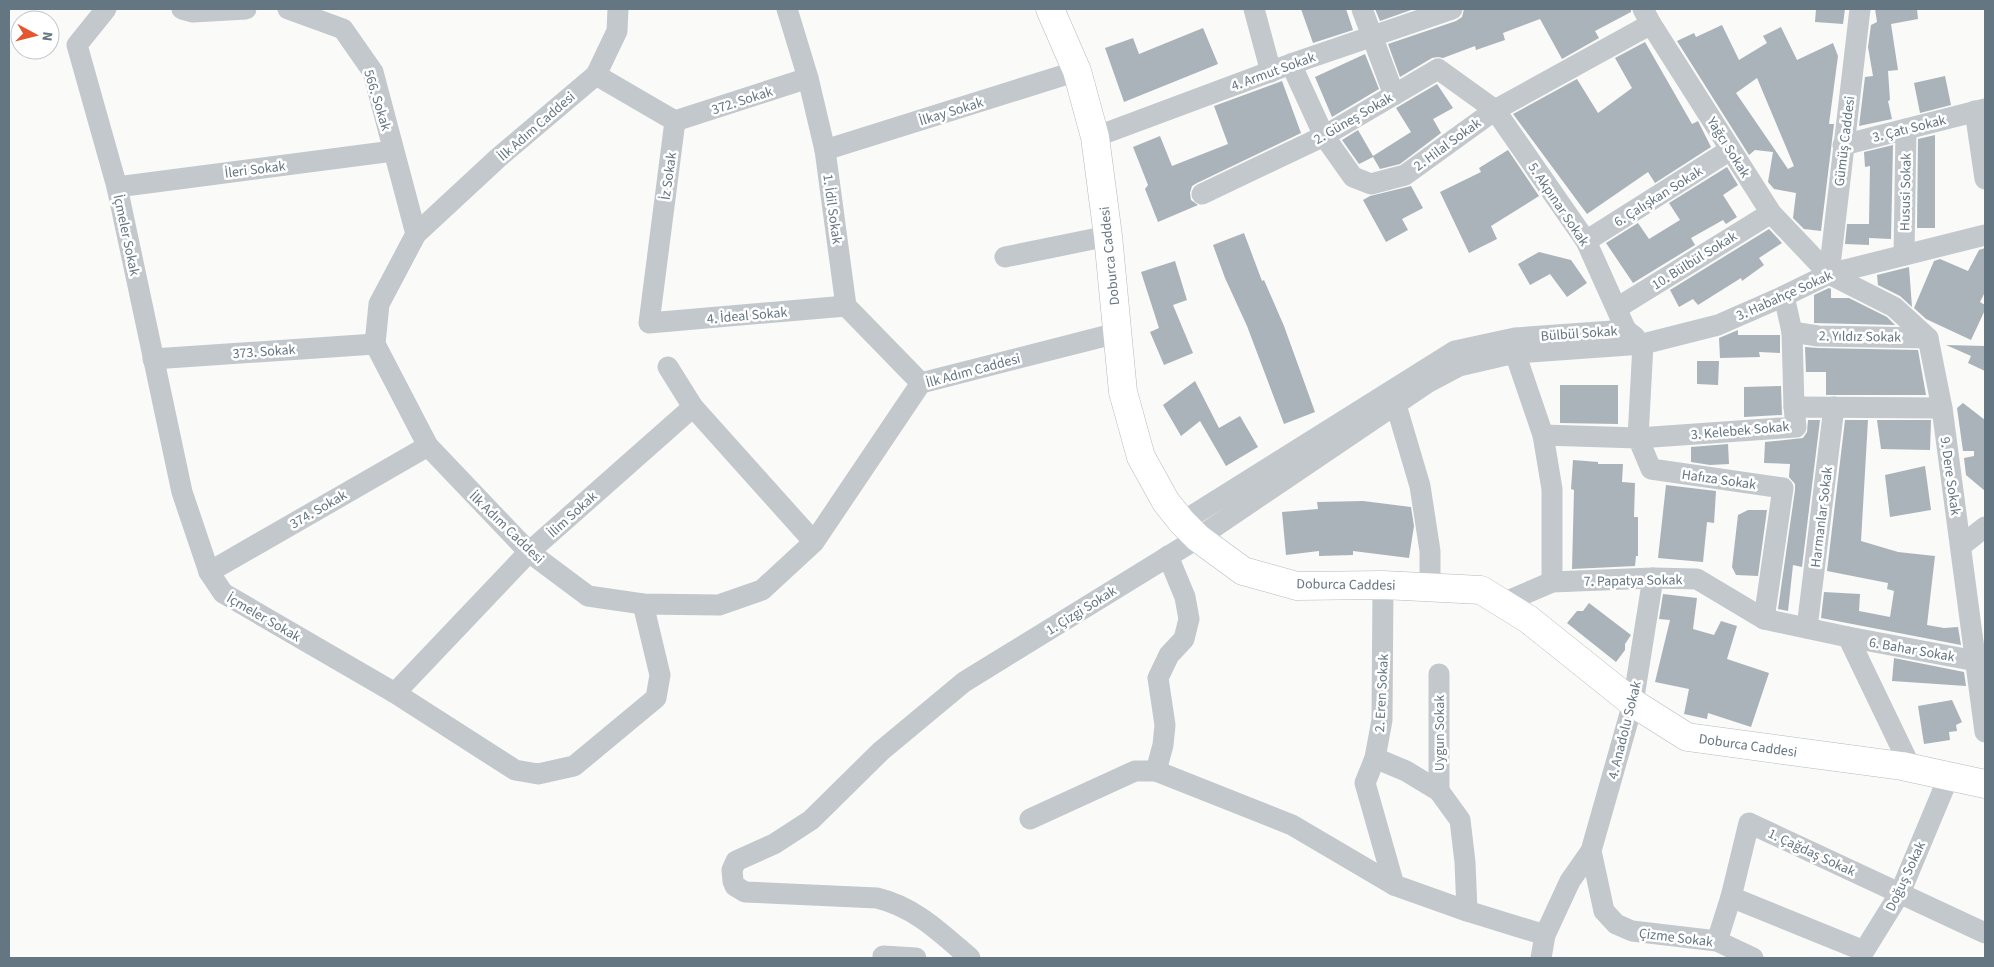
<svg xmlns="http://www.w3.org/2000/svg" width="1994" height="967" viewBox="0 0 1994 967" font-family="'Source Sans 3',sans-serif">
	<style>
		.building { fill: #aab3b9; fill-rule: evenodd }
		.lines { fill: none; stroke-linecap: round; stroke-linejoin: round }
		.major-casing { stroke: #b5babe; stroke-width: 29 }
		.minor { stroke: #c3c8cc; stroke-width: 21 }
		.major { stroke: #fff; stroke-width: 28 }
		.labels { text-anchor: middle; stroke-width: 5; stroke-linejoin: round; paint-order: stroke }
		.street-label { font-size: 14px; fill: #657683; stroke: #fff }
	</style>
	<rect width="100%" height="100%" fill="#fafaf8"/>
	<g class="building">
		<polygon points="1301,9 1346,9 1353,30 1313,43"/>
		<polygon points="1375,9 1414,9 1380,21"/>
		<polygon points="1464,9 1631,9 1631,12 1595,31 1599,38 1562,59 1540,19 1503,33 1505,40 1476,50 1475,46 1443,58 1438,57 1432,58 1400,77 1388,44 1456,21 1462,17"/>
		<polygon points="1816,9 1845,9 1843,24 1815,22"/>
		<polygon points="1875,9 1917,9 1918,19 1891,24 1898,70 1888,71 1890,100 1888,101 1892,119 1859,126 1865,77 1873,76 1868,47 1871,25 1877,22"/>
		<path d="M1722,25L1739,60L1767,43L1763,36L1781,27L1797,60L1833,43L1838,56L1829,124H1834L1821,231L1804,229L1793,218L1796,193L1774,189L1768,182L1773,152L1755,150L1749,155L1677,41L1694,33L1696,37ZM1757,78L1794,166L1788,169L1736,93Z"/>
		<polygon points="1203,28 1218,64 1124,102 1105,48 1133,38 1139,54"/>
		<polygon points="1645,42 1692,124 1698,121 1711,147 1655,183 1648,172 1587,214 1513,114 1577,79 1598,113 1632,88 1615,58"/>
		<polygon points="1365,54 1379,89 1332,117 1315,77"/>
		<polygon points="1945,76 1951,105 1920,113 1914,83"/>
		<polygon points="1282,81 1301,133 1197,183 1192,186 1190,193 1191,200 1198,205 1158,222 1145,189 1148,185 1133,147 1160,136 1172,166 1228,144 1214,106"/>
		<polygon points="1437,84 1453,108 1433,119 1441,133 1400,164 1380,169 1373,157 1359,164 1342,140 1358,130 1373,156 1411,132 1396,108"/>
		<polygon points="1935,135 1935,228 1917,228 1918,139"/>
		<polygon points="1893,145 1891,239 1869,238 1869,245 1845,244 1847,224 1869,224 1870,166 1865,167 1864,152"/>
		<polygon points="1508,150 1539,196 1491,226 1497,239 1469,253 1440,192 1481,172 1479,168"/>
		<polygon points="1727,167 1738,185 1723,195 1737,217 1726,224 1723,220 1691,238 1695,245 1633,283 1606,243 1638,223 1649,239 1680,220 1669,203"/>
		<polygon points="1411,186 1423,208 1402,219 1408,230 1386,242 1363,200 1370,196"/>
		<polygon points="1769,229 1782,243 1759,258 1764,265 1742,281 1741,278 1698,305 1693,299 1679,307 1670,290"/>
		<polygon points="1244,233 1262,281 1264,280 1284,326 1315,412 1284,424 1247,326 1225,278 1213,245"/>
		<polygon points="1985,248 1985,292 1980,302 1985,305 1985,310 1971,340 1926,319 1914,308 1934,261 1940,259 1968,271 1979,250"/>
		<polygon points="1539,252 1571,260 1587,283 1567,297 1550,274 1530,285 1518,264"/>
		<polygon points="1175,261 1187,300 1173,305 1193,353 1164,365 1150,332 1159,328 1141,272"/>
		<polygon points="1909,267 1912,307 1900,296 1878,285 1877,275"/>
		<polygon points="1829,288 1831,289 1831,298 1849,298 1887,317 1895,325 1814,323 1814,295"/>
		<polygon points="1738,330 1738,335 1780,335 1780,353 1759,352 1760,357 1720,358 1719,338"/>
		<polygon points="1946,345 1985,346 1985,371 1968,363 1971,356"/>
		<polygon points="1805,347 1818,348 1918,350 1926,395 1826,395 1826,372 1806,372"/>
		<polygon points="1697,361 1719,361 1718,385 1697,384"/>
		<polygon points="1195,381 1219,428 1240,416 1258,447 1226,466 1200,421 1181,436 1163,405"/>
		<polygon points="1560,385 1618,385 1618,424 1560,423"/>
		<polygon points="1781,386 1782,415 1744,417 1744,387"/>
		<polygon points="1963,403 1985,420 1985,491 1966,475 1964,458 1974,456 1974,451 1963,451 1957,408"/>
		<polygon points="1808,420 1820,420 1802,567 1793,565 1788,611 1778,609 1795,490 1795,484 1789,477 1790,464 1764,463 1765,442 1803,438 1807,432"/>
		<polygon points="1845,420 1868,420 1861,541 1898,552 1935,556 1927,625 1944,628 1958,627 1961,645 1821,618 1824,592 1860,594 1859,611 1890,617 1894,591 1887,589 1888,583 1827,571"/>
		<polygon points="1877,420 1931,420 1930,450 1881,449"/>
		<polygon points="1728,444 1729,464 1710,465 1691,462 1691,447"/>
		<polygon points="1573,460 1598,462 1598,464 1623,464 1622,482 1635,483 1634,517 1638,517 1638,556 1636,556 1635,566 1572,569 1574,490 1571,489"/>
		<polygon points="1925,466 1931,510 1890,517 1885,475"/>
		<polygon points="1666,485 1716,491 1714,523 1707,522 1703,562 1658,558"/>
		<polygon points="1363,501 1411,507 1414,526 1409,558 1353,551 1353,555 1319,556 1319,551 1286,555 1282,512 1318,509 1317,502"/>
		<polygon points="1748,510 1767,510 1758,576 1736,575 1732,567 1738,515"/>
		<polygon points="1663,594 1697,598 1693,629 1714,635 1721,621 1737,626 1727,659 1769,673 1751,727 1708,713 1707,719 1684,714 1689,689 1655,682 1670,620 1659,619"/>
		<polygon points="1589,603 1631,635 1625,644 1625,650 1616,662 1567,623 1577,611 1583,611"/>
		<polygon points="1894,658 1964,672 1966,686 1892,681"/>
		<polygon points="1952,700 1962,722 1956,725 1957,731 1949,732 1950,740 1924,744 1918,706"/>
	</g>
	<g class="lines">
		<g class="major-casing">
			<polyline id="major" points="1050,9 1077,71 1095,137 1108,236 1123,392 1141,457 1166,502 1182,522 1198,538 1243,571 1297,586 1383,585 1481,590 1528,619 1633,703 1687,737 1902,766 1985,784"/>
		</g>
		<g class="minor">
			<polyline points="106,9 77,45 117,187 182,492 209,572 223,593 395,693 515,770 538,774 574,766 656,698 660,675 643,604"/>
			<polyline points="182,9 193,12 246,9"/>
			<polyline points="288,9 343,29 373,72 416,234"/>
			<polyline points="618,9 617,31 596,75 498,158 416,234 379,304 375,344 428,446 529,552 588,596 643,604 719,605 762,590 814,542 921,383 1117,333"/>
			<polyline points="787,9 808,78 825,150 846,306 921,383"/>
			<polyline points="1254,9 1271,72"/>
			<polyline points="1362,9 1394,95"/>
			<polyline points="1643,9 1651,24 1771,213 1829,274 1894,307 1928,338 1942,408 1985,732"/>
			<polyline points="1291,64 1324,136 1353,177 1371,184 1405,175 1495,110 1651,24"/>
			<polyline points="596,75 675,121 649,323 846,306"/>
			<polyline points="1975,111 1985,179"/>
			<polyline points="675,121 808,78"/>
			<polyline points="1095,137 1291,64 1452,9"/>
			<polyline points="1843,145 1985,109"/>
			<polyline points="825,150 1077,71"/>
			<polyline points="117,187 393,151"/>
			<polyline points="1202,194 1324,136 1438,69 1495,110 1586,241 1626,330"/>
			<polyline points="1586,241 1730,150"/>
			<polyline points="1904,255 1906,129"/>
			<polyline points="1005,257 1108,236"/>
			<polyline points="1829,274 1860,9"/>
			<polyline points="1784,296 1792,332 1794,407"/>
			<polyline points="1617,308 1771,213"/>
			<polyline points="1792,332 1818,336 1928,338"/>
			<polyline points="1643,344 1638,438 1796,427 1794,407 1942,408"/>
			<polyline points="1515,353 1543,435 1552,489 1552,582"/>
			<polyline points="153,359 375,344"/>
			<polyline points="668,367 693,407 814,542"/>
			<polyline points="1388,395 1396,405 1420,486 1430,551 1430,586"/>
			<polyline points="1543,435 1638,438 1651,469 1783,488 1764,619"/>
			<polyline points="1182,522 1455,351 1515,338 1626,330 1635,337"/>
			<polyline points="1961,546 1985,527"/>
			<polyline points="209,572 428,446"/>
			<polyline points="1383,585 1382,720 1375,758 1365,783 1394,885"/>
			<polyline points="1503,603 1552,582 1653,578 1697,579 1764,619 1848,637 1911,768"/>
			<polyline points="1807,628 1834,407"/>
			<polyline points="1848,637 1976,661"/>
			<polyline points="395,693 529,552 693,407"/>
			<polyline points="1375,758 1406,771 1439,791 1460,820 1465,862 1467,911"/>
			<polyline points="1156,771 1163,745 1165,725 1158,678 1169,655 1184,639 1189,619 1185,597 1168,556"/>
			<polyline points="1439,791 1439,674"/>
			<polyline points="1030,819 1135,771 1156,771 1292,825 1394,885 1467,911 1545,935"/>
			<polyline points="1591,851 1604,911 1616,924 1632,931 1717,941 1753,958"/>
			<polyline points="1731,897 1864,951 1900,893 1949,776"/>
			<polyline points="1717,941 1731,897 1749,823 1985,933"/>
			<polyline points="883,956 916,958"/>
			<path d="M970,958C941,933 915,907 877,898L745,892L735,886L733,881L732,870L736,861L774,844L811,820L881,751L964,682L1198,538L1427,383L1459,366L1515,353L1643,344L1718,325L1784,296L1829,274L1985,235"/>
			<polyline points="1541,958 1545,935 1570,881 1591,851 1633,703 1653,578"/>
		</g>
		<use href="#major" class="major"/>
	</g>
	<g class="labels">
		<g class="street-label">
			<text transform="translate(1273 71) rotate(-20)" y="5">4. Armut Sokak</text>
			<text transform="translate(378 100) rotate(73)" y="5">566. Sokak</text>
			<text transform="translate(742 100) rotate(-18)" y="5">372. Sokak</text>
			<text transform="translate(951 111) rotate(-17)" y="5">İlkay Sokak</text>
			<text transform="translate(1353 118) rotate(-30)" y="5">2. Güneş Sokak</text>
			<text transform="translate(536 126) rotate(-41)" y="5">İlk Adım Caddesi</text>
			<text transform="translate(1909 128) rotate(-14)" y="5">3. Çatı Sokak</text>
			<text transform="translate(1844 141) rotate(-83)" y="5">Gümüş Caddesi</text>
			<text transform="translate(1447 144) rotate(-36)" y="5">2. Hilal Sokak</text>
			<text transform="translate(1729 147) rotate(58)" y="5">Yağcı Sokak</text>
			<text transform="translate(255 169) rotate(-7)" y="5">İleri Sokak</text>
			<text transform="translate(668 176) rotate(-82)" y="5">İz Sokak</text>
			<text transform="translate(1905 192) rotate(-89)" y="5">Hususi Sokak</text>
			<text transform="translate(1658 196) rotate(-32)" y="5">6. Çalışkan Sokak</text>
			<text transform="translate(1559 204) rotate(56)" y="5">5. Akpınar Sokak</text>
			<text transform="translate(833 209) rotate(82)" y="5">1. İdil Sokak</text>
			<text transform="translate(127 235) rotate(78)" y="5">İçmeler Sokak</text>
			<text transform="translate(1109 256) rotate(-96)" y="5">Doburca Caddesi</text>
			<text transform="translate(1694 260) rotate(-32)" y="5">10. Bülbül Sokak</text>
			<text transform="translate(1784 295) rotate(-24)" y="5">3. Habahçe Sokak</text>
			<text transform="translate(747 315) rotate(-5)" y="5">4. İdeal Sokak</text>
			<text transform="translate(1579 333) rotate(-4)" y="5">Bülbül Sokak</text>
			<text transform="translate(1860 336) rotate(1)" y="5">2. Yıldız Sokak</text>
			<text transform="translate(264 351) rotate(-4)" y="5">373. Sokak</text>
			<text transform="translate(973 370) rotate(-15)" y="5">İlk Adım Caddesi</text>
			<text transform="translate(1740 430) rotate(-5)" y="5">3. Kelebek Sokak</text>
			<text transform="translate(1951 476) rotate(82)" y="5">9. Dere Sokak</text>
			<text transform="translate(1719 479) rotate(8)" y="5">Hafıza Sokak</text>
			<text transform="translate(318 509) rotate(-30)" y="5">374. Sokak</text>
			<text transform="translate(572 514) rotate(-42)" y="5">İlim Sokak</text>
			<text transform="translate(1821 517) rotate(-83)" y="5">Harmanlar Sokak</text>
			<text transform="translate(507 527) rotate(44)" y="5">İlk Adım Caddesi</text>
			<text transform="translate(1633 580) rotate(-1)" y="5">7. Papatya Sokak</text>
			<text transform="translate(1346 584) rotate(1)" y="5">Doburca Caddesi</text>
			<text transform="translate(1081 610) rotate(-32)" y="5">1. Çizgi Sokak</text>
			<text transform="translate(264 617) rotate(30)" y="5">İçmeler Sokak</text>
			<text transform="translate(1912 649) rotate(10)" y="5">6. Bahar Sokak</text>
			<text transform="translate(1381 693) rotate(-87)" y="5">2. Eren Sokak</text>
			<text transform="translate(1624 730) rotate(-76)" y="5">4. Anadolu Sokak</text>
			<text transform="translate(1439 733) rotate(-90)" y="5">Uygun Sokak</text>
			<text transform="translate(1748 745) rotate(8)" y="5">Doburca Caddesi</text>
			<text transform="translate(1812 852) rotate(25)" y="5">1. Çağdaş Sokak</text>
			<text transform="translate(1905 876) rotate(-65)" y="5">Doğuş Sokak</text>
			<text transform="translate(1676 937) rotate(7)" y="5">Çizme Sokak</text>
		</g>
	</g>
	<rect width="1994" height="967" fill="none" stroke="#657683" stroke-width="20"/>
	<g transform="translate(35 35) rotate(97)"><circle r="24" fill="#ffffff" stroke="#c1c8cd"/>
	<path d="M0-4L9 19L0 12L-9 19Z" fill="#e4572e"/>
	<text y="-8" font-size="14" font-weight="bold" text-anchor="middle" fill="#657683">N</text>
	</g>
</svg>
